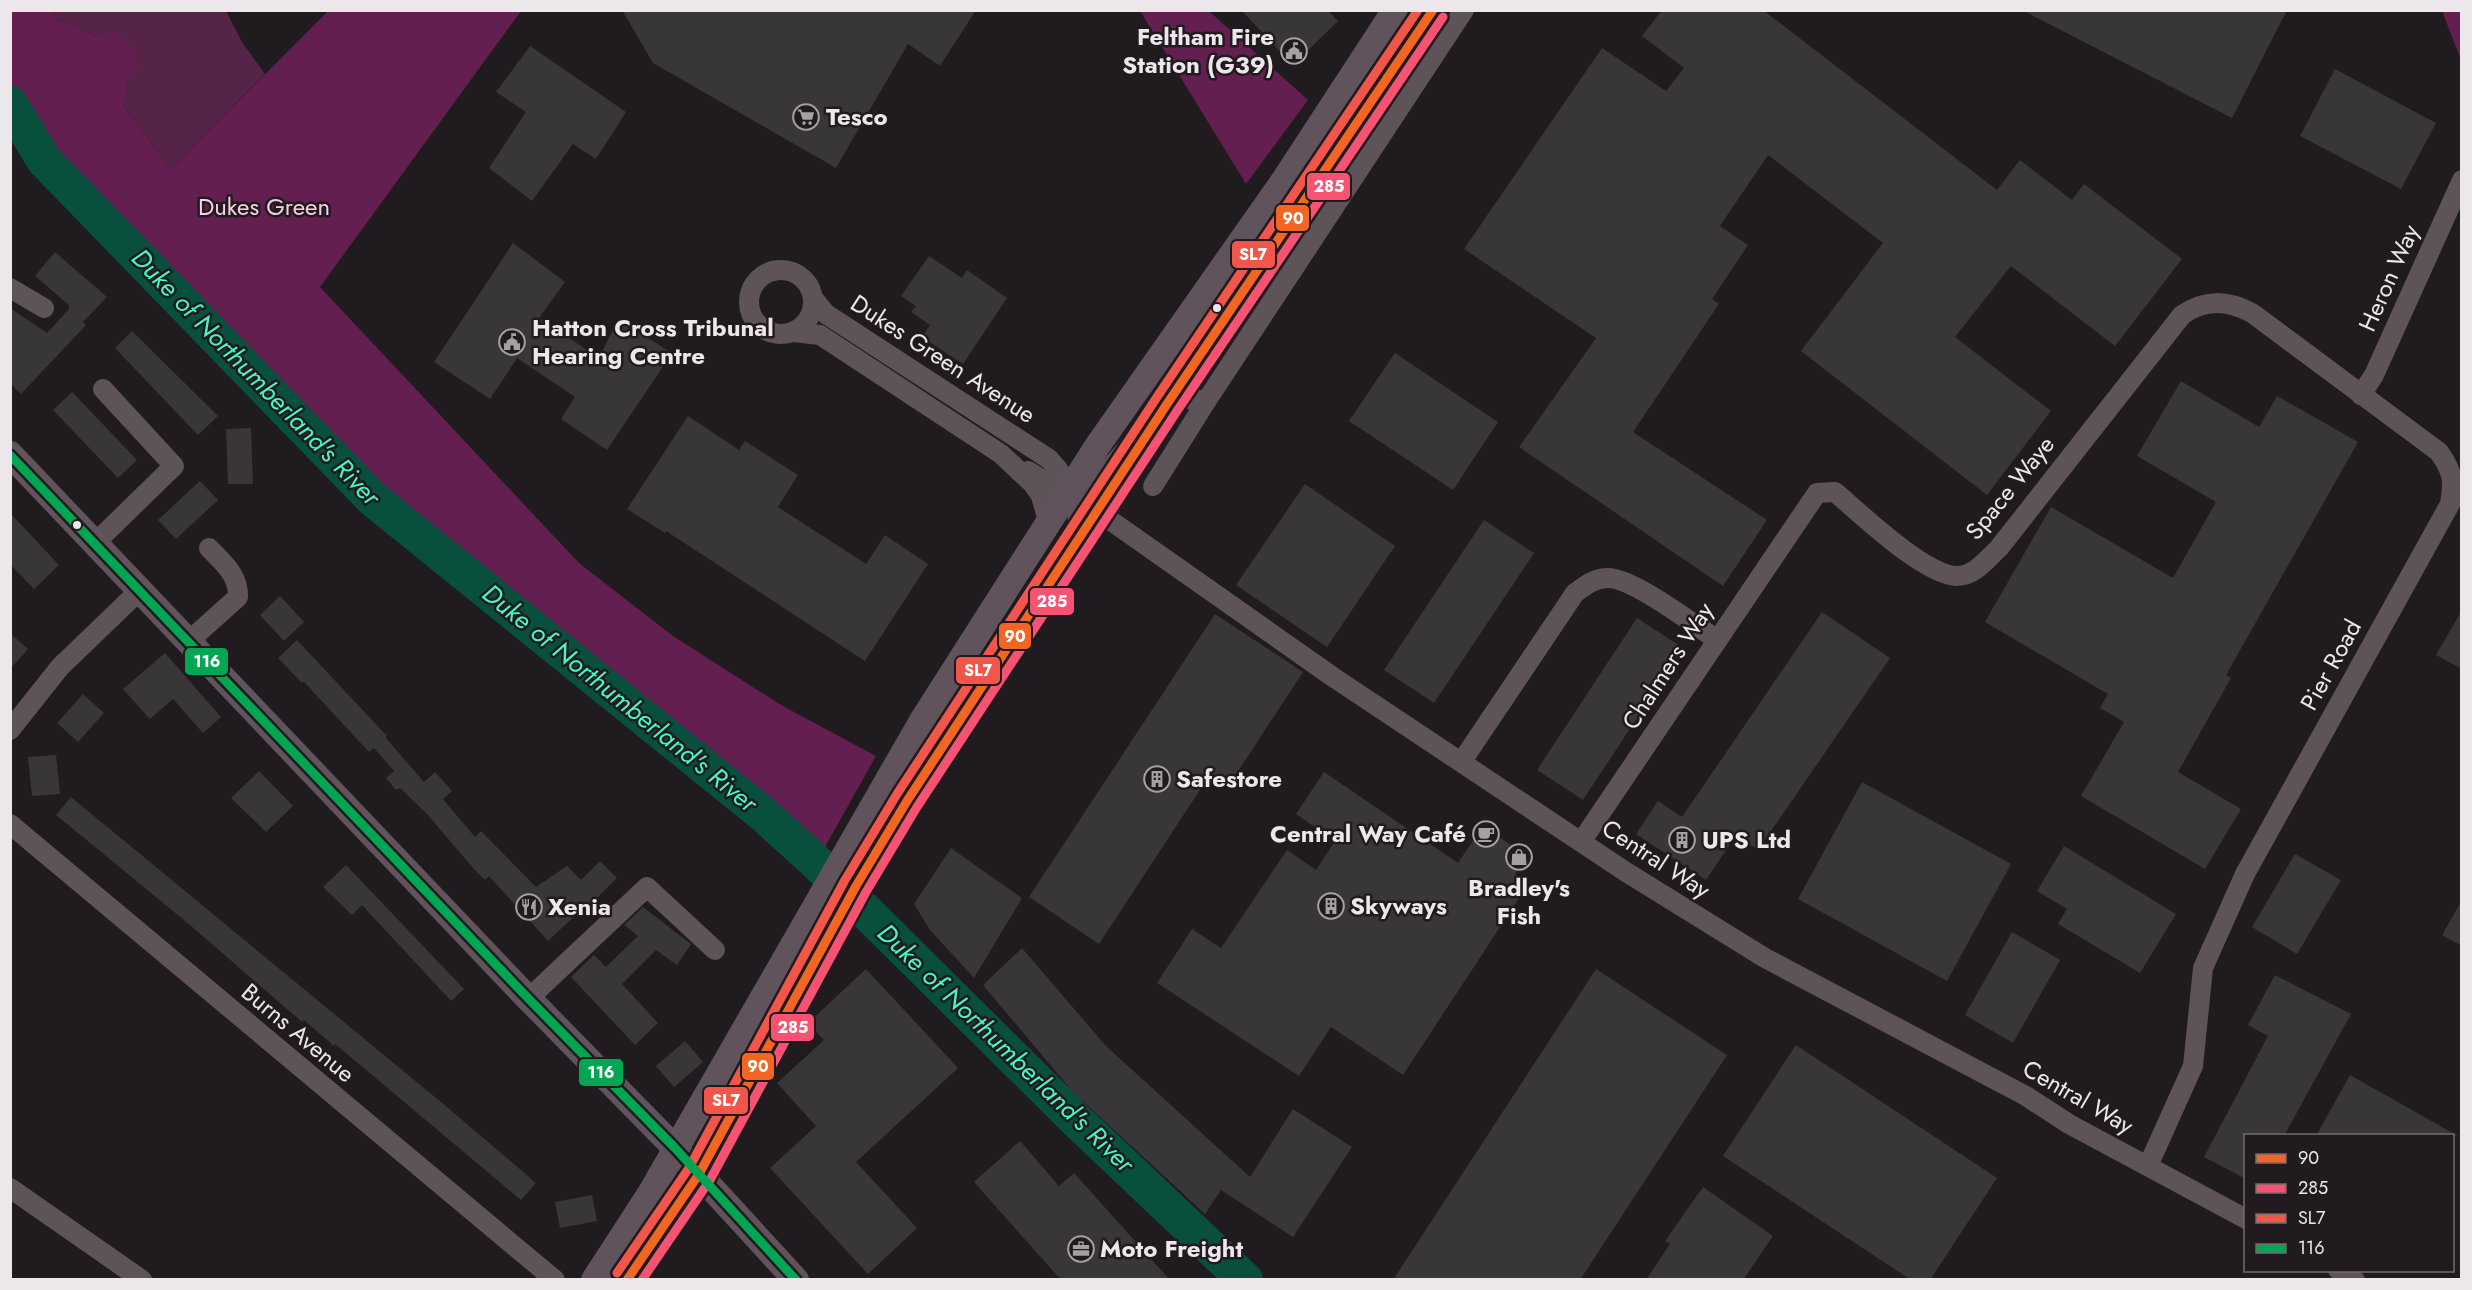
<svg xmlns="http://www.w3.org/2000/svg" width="2472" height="1290" viewBox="0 0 2472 1290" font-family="Jost,sans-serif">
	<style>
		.green { fill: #562447 }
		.forest { fill: #631f4f }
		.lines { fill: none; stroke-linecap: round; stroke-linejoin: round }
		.river { stroke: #084f3d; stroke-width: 36 }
		.building { fill: #393637 }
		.minor { stroke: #5f535a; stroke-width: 20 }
		.major { stroke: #61535c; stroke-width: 26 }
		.bus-1-casing { stroke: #211a1e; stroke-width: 14 }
		.bus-2-casing { stroke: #211a1e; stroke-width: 14 }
		.bus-3-casing { stroke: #211a1e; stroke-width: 14 }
		.bus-4-casing { stroke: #211a1e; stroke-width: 14 }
		.bus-1 { stroke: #f26522; stroke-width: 9 }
		.bus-2 { stroke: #f65372; stroke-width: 9 }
		.bus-3 { stroke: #f2564a; stroke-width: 9 }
		.bus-4 { stroke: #00a651; stroke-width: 9 }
		.bus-dot { fill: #ece7ea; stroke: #211a1e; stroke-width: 2 }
		.labels { text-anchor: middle; stroke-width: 5; stroke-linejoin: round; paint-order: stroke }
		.poi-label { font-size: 24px; font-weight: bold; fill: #ece7ea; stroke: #211a1e; text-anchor: start }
		.park-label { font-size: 24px; fill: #facce8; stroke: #211a1e }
		.street-label { font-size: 24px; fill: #ece7ea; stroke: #211a1e }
		.water-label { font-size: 26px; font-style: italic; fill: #45f7c6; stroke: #211a1e }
		.line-badge { stroke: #211a1e; stroke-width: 2 }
		.badge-label { font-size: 16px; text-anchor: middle; font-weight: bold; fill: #fff }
	</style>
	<rect width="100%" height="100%" fill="#201b1e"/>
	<polygon class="green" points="53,11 226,11 242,42 265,74 171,169 124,107 129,78 97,36 56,19"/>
	<g class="forest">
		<polygon points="11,10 53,11 56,19 97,36 116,31 134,47 139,69 129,78 124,107 171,169 328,11 521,11 320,287 579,563 673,636 781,705 876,756 825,847 477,571 320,427 49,149 11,85"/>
		<polygon points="1140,11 1209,11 1308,100 1246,184"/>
		<polygon points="2442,11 2461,11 2461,60"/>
	</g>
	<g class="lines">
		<polyline class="river" points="10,104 44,160 373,499 763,814 816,862 1075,1119 1245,1280"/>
	</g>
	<g class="building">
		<polygon points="622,10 976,10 940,66 908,44 836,168 653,63"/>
		<polygon points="1241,10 1327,10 1338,21 1293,65"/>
		<polygon points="1662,10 1763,10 1997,190 2020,160 2072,200 2084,184 2182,259 2115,346 2011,266 1955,337 2051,411 1987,495 1801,351 1883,243 1768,155 1720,226 1748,245 1712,299 1719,304 1633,432 1767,520 1723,586 1519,447 1596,338 1464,249 1602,48 1666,91 1684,68 1642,36"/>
		<polygon points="2022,10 2287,10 2232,118"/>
		<polygon points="530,46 626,112 596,159 573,144 532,201 489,168 526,112 496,92"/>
		<polygon points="2335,69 2436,123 2401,189 2300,136"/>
		<polygon points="513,243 565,282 539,318 599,358 618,319 672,353 607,450 561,419 575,397 517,358 490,399 434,362"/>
		<polygon points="55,252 107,297 83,322 86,325 21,394 10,383 10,308 47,333 69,309 69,305 35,276"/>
		<polygon points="929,256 962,278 967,270 1007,298 963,364 922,337 930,325 911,312 916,306 901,296"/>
		<polygon points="132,331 218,416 198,435 115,348"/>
		<polygon points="1395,353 1498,422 1453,490 1349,421"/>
		<polygon points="2181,381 2259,427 2277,396 2358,442 2226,675 2231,678 2178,772 2241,809 2205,869 2081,796 2124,722 2100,708 2108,694 1985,622 2051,507 2173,578 2216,502 2137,456"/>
		<polygon points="72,392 137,460 118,478 53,410"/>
		<polygon points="688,416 739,450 745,441 798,475 778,507 866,564 885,535 928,564 865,661 666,531 665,533 627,509"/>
		<polygon points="251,428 253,484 228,484 226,429"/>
		<polygon points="200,481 218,500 176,539 158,520"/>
		<polygon points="1305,484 1395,546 1327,647 1236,585"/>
		<polygon points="10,513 59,565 34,589 10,564"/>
		<polygon points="1484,520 1534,553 1434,703 1384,670"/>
		<polygon points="280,596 304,622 284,641 260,615"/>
		<polygon points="2462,610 2462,669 2436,655"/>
		<polygon points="1822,612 1890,658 1758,850 1736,835 1706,880 1636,834 1658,801 1682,817"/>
		<polygon points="1215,614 1303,672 1229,785 1211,773 1099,944 1029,897"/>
		<polygon points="1637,618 1683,648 1583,800 1537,770"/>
		<polygon points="10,633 28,649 10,669"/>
		<polygon points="297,640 387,736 385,737 424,782 435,772 452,791 443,799 475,837 481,831 536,887 567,866 581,880 600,861 617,878 585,910 583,908 548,941 489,876 485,880 474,869 427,814 400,788 396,790 386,778 394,771 374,748 369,752 304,682 302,683 278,658"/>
		<polygon points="165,653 221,717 203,733 173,699 150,719 123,689"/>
		<polygon points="83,694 104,713 78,742 57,723"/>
		<polygon points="56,755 60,794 32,796 28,757"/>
		<polygon points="259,771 293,806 266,832 231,798"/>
		<polygon points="1324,772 1458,863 1483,826 1527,856 1515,874 1529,883 1403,1075 1331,1027 1299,1076 1157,983 1192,929 1221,948 1287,850 1316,870 1335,841 1296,814"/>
		<polygon points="1862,782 2011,864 1947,981 1798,899"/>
		<polygon points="71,797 447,1107 536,1183 521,1200 335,1044 334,1046 304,1020 302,1022 190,925 56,815"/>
		<polygon points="2064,846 2176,914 2140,973 2058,924 2067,909 2037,891"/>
		<polygon points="951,848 1022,898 974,978 930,930 914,904"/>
		<polygon points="2295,854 2341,880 2297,954 2252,927"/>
		<polygon points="346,865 464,989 451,1001 362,905 352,915 323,887"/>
		<polygon points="2462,900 2462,946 2442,935"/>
		<polygon points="643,907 691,944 677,965 656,950 622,984 658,1023 635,1045 571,977 594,955 606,967 638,936 624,925"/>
		<polygon points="2012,932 2060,960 2013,1043 1965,1015"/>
		<polygon points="1022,948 1106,1046 1250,1177 1293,1109 1352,1147 1293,1237 1221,1190 1205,1214 1073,1092 983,985"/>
		<polygon points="866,969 958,1068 856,1162 917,1228 868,1274 770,1168 816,1126 777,1083 824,1040 808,1023"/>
		<polygon points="1596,969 1727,1055 1580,1280 1393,1280"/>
		<polygon points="2275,975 2351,1014 2284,1136 2246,1136 2246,1179 2204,1157 2268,1036 2248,1025"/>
		<polygon points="685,1041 703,1062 674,1087 656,1066"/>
		<polygon points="1796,1045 1997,1178 1930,1280 1911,1280 1723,1156"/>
		<polygon points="2350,1075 2458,1136 2316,1136"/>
		<polygon points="1020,1141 1059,1186 1074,1173 1170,1280 1061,1280 974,1182"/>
		<polygon points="1703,1187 1773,1236 1743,1280 1646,1280 1670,1244 1665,1241"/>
		<polygon points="592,1195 597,1221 560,1228 555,1202"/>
	</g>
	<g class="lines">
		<g class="minor">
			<circle cx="781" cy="302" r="32"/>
			<polyline points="10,288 44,308"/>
			<path d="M813,298L826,314L1049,459C1071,481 1082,511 1077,542"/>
			<polyline points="794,332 820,335 1001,454 1033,484 1041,496 1049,524"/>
			<polyline points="1177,389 1192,400 1207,400 1464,10"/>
			<polyline points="2361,395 2374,375 2462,180"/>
			<path d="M1028,471C1082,506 1090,490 1129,446"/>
			<polyline points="1153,486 1207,400"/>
			<polyline points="1070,492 1333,677 1626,872 1765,958 2026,1096 2069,1124 2246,1219"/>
			<polyline points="95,543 174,466 103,389"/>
			<path d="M189,641L238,597C239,575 223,563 209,548"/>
			<polyline points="10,730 60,667 140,590"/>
			<path d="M1462,761L1575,593C1585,586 1594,578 1608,578C1633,578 1693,624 1716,639"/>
			<polyline points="10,824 555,1280"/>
			<path d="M1581,842L1817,493L1835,492C1861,514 1924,575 1957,576C1975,576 1987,559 1999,548L2182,315C2205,299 2227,300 2252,313L2439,452C2453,472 2454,480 2450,504L2245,874L2203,968L2193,1066L2148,1166"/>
			<polyline points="528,999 647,887 715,950"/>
			<polyline points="10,1188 142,1280"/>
			<polyline points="2338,1270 2355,1280"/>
		</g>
		<g class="major">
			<polyline points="10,454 523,993 675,1148 796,1280"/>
			<polyline points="594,1280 651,1192 923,719 1098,445 1282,183 1395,10"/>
			<polyline points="627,1280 699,1174 856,886 907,801 1167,404 1433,10"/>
		</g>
		<g class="bus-1-casing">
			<polyline id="bus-1" points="627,1280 699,1174 856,886 907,801 1167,404 1433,10"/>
		</g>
		<g class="bus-2-casing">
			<polyline id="bus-2" points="642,1280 710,1180 866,892 917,807 1177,411 1443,17"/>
		</g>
		<g class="bus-3-casing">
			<polyline id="bus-3" points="617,1273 689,1168 845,880 897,794 1157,397 1418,10"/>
		</g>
		<g class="bus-4-casing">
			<polyline id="bus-4" points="10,455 523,993 675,1148 796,1280"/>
		</g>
		<use href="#bus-1" class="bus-1"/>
		<use href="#bus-2" class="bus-2"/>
		<use href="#bus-3" class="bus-3"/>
		<use href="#bus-4" class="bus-4"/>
	</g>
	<defs>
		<g id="civic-ring" transform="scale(1.35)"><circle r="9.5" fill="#211a1e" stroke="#a5a0a3" stroke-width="1.5"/><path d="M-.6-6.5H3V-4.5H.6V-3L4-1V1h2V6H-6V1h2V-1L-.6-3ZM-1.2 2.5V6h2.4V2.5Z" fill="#a5a0a3"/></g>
		<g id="supermarket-ring" transform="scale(1.35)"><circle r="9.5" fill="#211a1e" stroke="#a5a0a3" stroke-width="1.5"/><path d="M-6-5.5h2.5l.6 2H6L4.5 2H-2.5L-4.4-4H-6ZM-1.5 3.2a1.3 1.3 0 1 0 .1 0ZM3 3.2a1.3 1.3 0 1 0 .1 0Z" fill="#a5a0a3"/></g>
		<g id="building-ring" transform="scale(1.35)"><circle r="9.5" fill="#211a1e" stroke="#a5a0a3" stroke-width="1.5"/><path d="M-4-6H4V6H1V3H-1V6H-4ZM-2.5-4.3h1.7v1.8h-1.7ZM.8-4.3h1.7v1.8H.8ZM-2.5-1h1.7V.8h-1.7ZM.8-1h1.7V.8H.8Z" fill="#a5a0a3"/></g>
		<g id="cafe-ring" transform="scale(1.35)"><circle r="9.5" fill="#211a1e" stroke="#a5a0a3" stroke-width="1.5"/><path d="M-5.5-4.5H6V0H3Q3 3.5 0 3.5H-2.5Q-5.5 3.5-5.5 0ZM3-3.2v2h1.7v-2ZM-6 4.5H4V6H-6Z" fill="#a5a0a3"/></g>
		<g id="shop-ring" transform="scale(1.35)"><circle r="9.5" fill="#211a1e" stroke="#a5a0a3" stroke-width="1.5"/><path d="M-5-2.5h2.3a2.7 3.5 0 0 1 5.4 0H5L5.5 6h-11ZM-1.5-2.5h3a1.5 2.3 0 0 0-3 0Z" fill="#a5a0a3"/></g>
		<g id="restaurant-ring" transform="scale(1.35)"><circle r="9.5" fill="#211a1e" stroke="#a5a0a3" stroke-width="1.5"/><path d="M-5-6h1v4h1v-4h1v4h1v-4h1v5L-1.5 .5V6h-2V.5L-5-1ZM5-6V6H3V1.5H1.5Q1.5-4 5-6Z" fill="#a5a0a3"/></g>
		<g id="office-ring" transform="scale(1.35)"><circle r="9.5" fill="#211a1e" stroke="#a5a0a3" stroke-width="1.5"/><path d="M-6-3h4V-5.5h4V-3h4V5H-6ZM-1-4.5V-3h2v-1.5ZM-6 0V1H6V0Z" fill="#a5a0a3"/></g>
	</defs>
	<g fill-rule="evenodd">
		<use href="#civic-ring" x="1294" y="51"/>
		<use href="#supermarket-ring" x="806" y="117"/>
		<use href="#civic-ring" x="512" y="342"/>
		<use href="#building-ring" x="1157" y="779"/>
		<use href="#cafe-ring" x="1486" y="834"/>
		<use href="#building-ring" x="1682" y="840"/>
		<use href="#shop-ring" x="1519" y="857"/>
		<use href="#building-ring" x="1331" y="906"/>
		<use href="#restaurant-ring" x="529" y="907"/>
		<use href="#office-ring" x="1081" y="1249"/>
	</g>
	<g class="bus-dot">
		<circle cx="1217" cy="308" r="5"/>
		<circle cx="77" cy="525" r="5"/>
	</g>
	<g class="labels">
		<g class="poi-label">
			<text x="1274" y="45" text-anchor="end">Feltham Fire<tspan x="1274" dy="28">Station (G39)</tspan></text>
			<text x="826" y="125">Tesco</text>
			<text x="532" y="336">Hatton Cross Tribunal<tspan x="532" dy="28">Hearing Centre</tspan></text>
			<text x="1176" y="787">Safestore</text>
			<text x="1466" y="842" text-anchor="end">Central Way Café</text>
			<text x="1702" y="848">UPS Ltd</text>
			<text x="1519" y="896" text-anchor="middle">Bradley's<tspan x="1519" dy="28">Fish</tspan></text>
			<text x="1350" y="914">Skyways</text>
			<text x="548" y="915">Xenia</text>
			<text x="1100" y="1257">Moto Freight</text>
		</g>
		<g class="park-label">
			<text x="264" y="215">Dukes Green</text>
		</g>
		<g class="street-label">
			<text transform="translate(2389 278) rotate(-66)" y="8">Heron Way</text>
			<text transform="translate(943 359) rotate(33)" y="8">Dukes Green Avenue</text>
			<text transform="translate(2010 488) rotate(-51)" y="8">Space Waye</text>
			<text transform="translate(2331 665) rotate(-61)" y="8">Pier Road</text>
			<text transform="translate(1668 666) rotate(-57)" y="8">Chalmers Way</text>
			<text transform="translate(1656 859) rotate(33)" y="8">Central Way</text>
			<text transform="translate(298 1033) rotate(40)" y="8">Burns Avenue</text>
			<text transform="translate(2078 1097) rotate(30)" y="8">Central Way</text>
		</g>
		<g class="water-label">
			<text transform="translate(256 377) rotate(46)" y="9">Duke of Northumberland's River</text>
			<text transform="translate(620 698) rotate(39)" y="9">Duke of Northumberland's River</text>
			<text transform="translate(1006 1048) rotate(44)" y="9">Duke of Northumberland's River</text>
		</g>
	</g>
	<g class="line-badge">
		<rect x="1306" y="172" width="45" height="29" rx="6" fill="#f65372"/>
		<rect x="1275" y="204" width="35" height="28" rx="6" fill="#f26522"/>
		<rect x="1231" y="240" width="45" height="29" rx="6" fill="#f2564a"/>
		<rect x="1029" y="587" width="46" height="29" rx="6" fill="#f65372"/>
		<rect x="998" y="622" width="34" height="28" rx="6" fill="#f26522"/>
		<rect x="184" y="647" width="45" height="29" rx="6" fill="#00a651"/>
		<rect x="955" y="656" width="46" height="29" rx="6" fill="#f2564a"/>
		<rect x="770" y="1013" width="45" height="29" rx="6" fill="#f65372"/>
		<rect x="741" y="1052" width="34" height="29" rx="6" fill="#f26522"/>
		<rect x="578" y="1058" width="46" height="29" rx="6" fill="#00a651"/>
		<rect x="703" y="1086" width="46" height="29" rx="6" fill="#f2564a"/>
	</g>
	<g class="badge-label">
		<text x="1329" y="192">285</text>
		<text x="1293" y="224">90</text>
		<text x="1253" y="260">SL7</text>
		<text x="1052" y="607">285</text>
		<text x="1015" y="642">90</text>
		<text x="207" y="667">116</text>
		<text x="978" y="676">SL7</text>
		<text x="793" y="1033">285</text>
		<text x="758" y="1072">90</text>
		<text x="601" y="1078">116</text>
		<text x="726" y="1106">SL7</text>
	</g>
	<rect width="2472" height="1290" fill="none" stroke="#ece7ea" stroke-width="24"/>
	<rect x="2244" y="1134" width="210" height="138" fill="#211a1e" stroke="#726c70" stroke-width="1.5"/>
	<rect x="2256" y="1154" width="30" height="9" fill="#f26522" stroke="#726c70" stroke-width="1.5"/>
	<text x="2298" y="1164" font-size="18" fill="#ece7ea">90</text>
	<rect x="2256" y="1184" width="30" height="9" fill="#f65372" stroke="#726c70" stroke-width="1.5"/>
	<text x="2298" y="1194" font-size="18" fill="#ece7ea">285</text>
	<rect x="2256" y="1214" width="30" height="9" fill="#f2564a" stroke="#726c70" stroke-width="1.5"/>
	<text x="2298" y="1224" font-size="18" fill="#ece7ea">SL7</text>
	<rect x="2256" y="1244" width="30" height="9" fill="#00a651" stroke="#726c70" stroke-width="1.5"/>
	<text x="2298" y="1254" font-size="18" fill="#ece7ea">116</text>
</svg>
